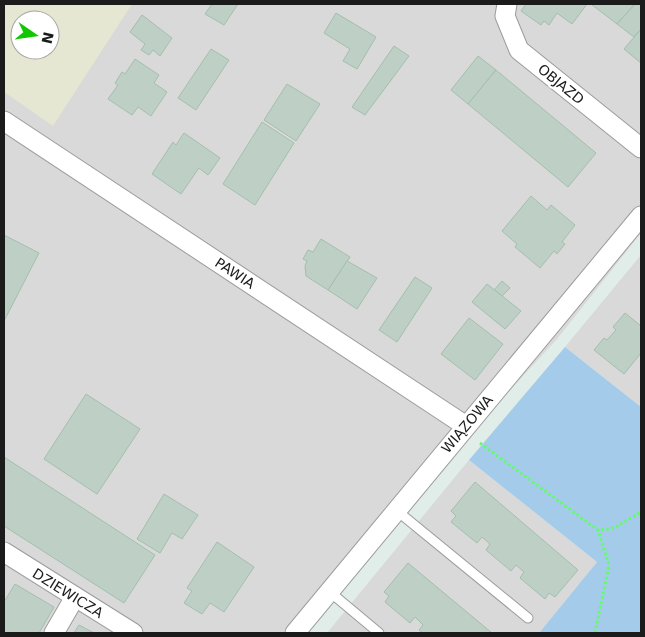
<svg xmlns="http://www.w3.org/2000/svg" width="645" height="637" viewBox="0 0 645 637" font-family="'DejaVu Sans',sans-serif">
	<style>
		.residential { fill: #d8d9d8; fill-rule: evenodd }
		.industrial { fill: #e5e7d2; fill-rule: evenodd }
		.grass { fill: #a4ccea }
		.building { fill: #bed0c5; stroke: #a2bfad }
		.lines { fill: none; stroke-linecap: round; stroke-linejoin: round }
		.service-casing { stroke: #9c9c9c; stroke-width: 11 }
		.minor-casing { stroke: #9c9c9c; stroke-width: 21 }
		.path { stroke: #62fd65; stroke-width: 3; stroke-dasharray: 2.5 2.5; stroke-linecap: butt }
		.service { stroke: #fff; stroke-width: 9 }
		.minor { stroke: #fff; stroke-width: 19 }
		.labels { text-anchor: middle; stroke-width: 4.5; stroke-linejoin: round; paint-order: stroke }
		.street-label { font-size: 14px; fill: #1b1b1b; stroke: #fff }
	</style>
	<rect width="100%" height="100%" fill="#e0ede8"/>
	<g class="residential">
		<path d="M4,4H641V233L557,339L286,633H4ZM20,20H50V50H20Z"/>
		<polygon points="641,255 641,407 565,347"/>
		<polygon points="469,460 597,562 539,633 327,633"/>
	</g>
	<path class="industrial" d="M4,4H132L53,126L4,92ZM20,20H50V50H20Z"/>
	<polygon class="grass" points="565,347 641,407 641,633 539,633 597,562 469,460"/>
	<g class="building">
		<polygon points="212,4 238,4 224,25 205,14"/>
		<polygon points="526,4 587,4 572,24 557,13 549,25 544,21 541,25 521,11"/>
		<polygon points="591,4 635,4 617,24"/>
		<polygon points="635,4 641,4 641,29 634,37 617,24"/>
		<polygon points="336,13 376,37 357,69 343,61 350,49 324,33"/>
		<polygon points="142,15 172,38 160,56 153,50 149,55 141,50 145,44 130,32"/>
		<polygon points="641,29 641,63 624,49"/>
		<polygon points="394,46 409,56 365,115 352,107"/>
		<polygon points="211,49 229,60 196,110 178,98"/>
		<polygon points="478,56 496,70 468,104 451,90"/>
		<polygon points="135,59 159,75 154,83 167,92 151,116 138,107 132,115 108,99 118,85 115,83 122,72 125,74"/>
		<polygon points="496,70 596,153 568,187 468,104"/>
		<polygon points="287,84 320,104 296,141 264,120"/>
		<polygon points="262,122 294,143 255,205 223,184"/>
		<polygon points="184,133 220,158 208,175 199,168 181,194 152,174 173,142 176,145"/>
		<polygon points="531,196 547,210 551,205 575,225 562,242 565,244 557,254 554,251 540,268 515,247 517,244 502,231"/>
		<polygon points="4,233 4,235 39,253 4,321"/>
		<polygon points="321,239 350,257 328,290 306,276 305,266 307,261 303,259 308,250 313,252"/>
		<polygon points="347,261 377,278 357,309 328,290"/>
		<polygon points="415,277 432,288 397,342 379,330"/>
		<polygon points="502,281 510,288 502,296 494,290"/>
		<polygon points="487,284 521,311 505,329 472,302"/>
		<polygon points="625,313 641,326 641,353 624,374 594,350 604,338 607,340 616,330 613,327"/>
		<polygon points="469,318 503,344 475,380 441,354"/>
		<polygon points="86,394 140,429 97,494 44,459"/>
		<polygon points="4,457 155,555 124,603 4,526"/>
		<polygon points="475,482 578,570 555,597 549,593 545,599 520,578 524,572 516,565 511,571 486,550 490,544 482,537 477,543 451,522 456,516 451,511"/>
		<polygon points="164,494 198,515 182,539 172,533 160,553 137,539"/>
		<polygon points="217,542 254,567 224,612 210,603 202,614 184,603 192,591 187,588"/>
		<polygon points="408,563 492,633 423,633 419,630 423,625 415,617 410,623 385,602 389,596 384,592"/>
		<polygon points="15,584 54,607 39,633 4,633 4,602"/>
		<polygon points="79,625 94,633 74,633"/>
	</g>
	<g class="lines">
		<g class="service-casing">
			<g id="service">
				<polyline points="396,510 528,618"/>
				<polyline points="330,592 379,633"/>
			</g>
		</g>
		<g class="minor-casing">
			<g id="minor">
				<polyline points="507,4 505,16 519,50 641,148"/>
				<polyline points="4,121 466,426"/>
				<polyline points="4,552 133,633"/>
				<polyline points="54,633 75,597"/>
				<polyline points="295,633 641,216"/>
			</g>
		</g>
		<g class="path">
			<polyline points="480,443 598,530 614,528 641,512"/>
			<polyline points="595,633 609,565 598,530"/>
		</g>
		<use href="#service" class="service"/>
		<use href="#minor" class="minor"/>
	</g>
	<g class="labels">
		<g class="street-label">
			<text transform="translate(561 84) rotate(39)" y="5">OBJAZD</text>
			<text transform="translate(235 273) rotate(33)" y="5">PAWIA</text>
			<text transform="translate(467 424) rotate(-50)" y="5">WIĄZOWA</text>
			<text transform="translate(68 593) rotate(32)" y="5">DZIEWICZA</text>
		</g>
	</g>
	<rect width="645" height="637" fill="none" stroke="#1b1b1b" stroke-width="10"/>
	<g transform="translate(35 35) rotate(103)"><circle r="24" fill="#ffffff" stroke="#a4a4a4"/>
	<path d="M0-4L9 19L0 12L-9 19Z" fill="#11c700"/>
	<text y="-8" font-size="14" font-weight="bold" text-anchor="middle" fill="#1b1b1b">N</text>
	</g>
</svg>
